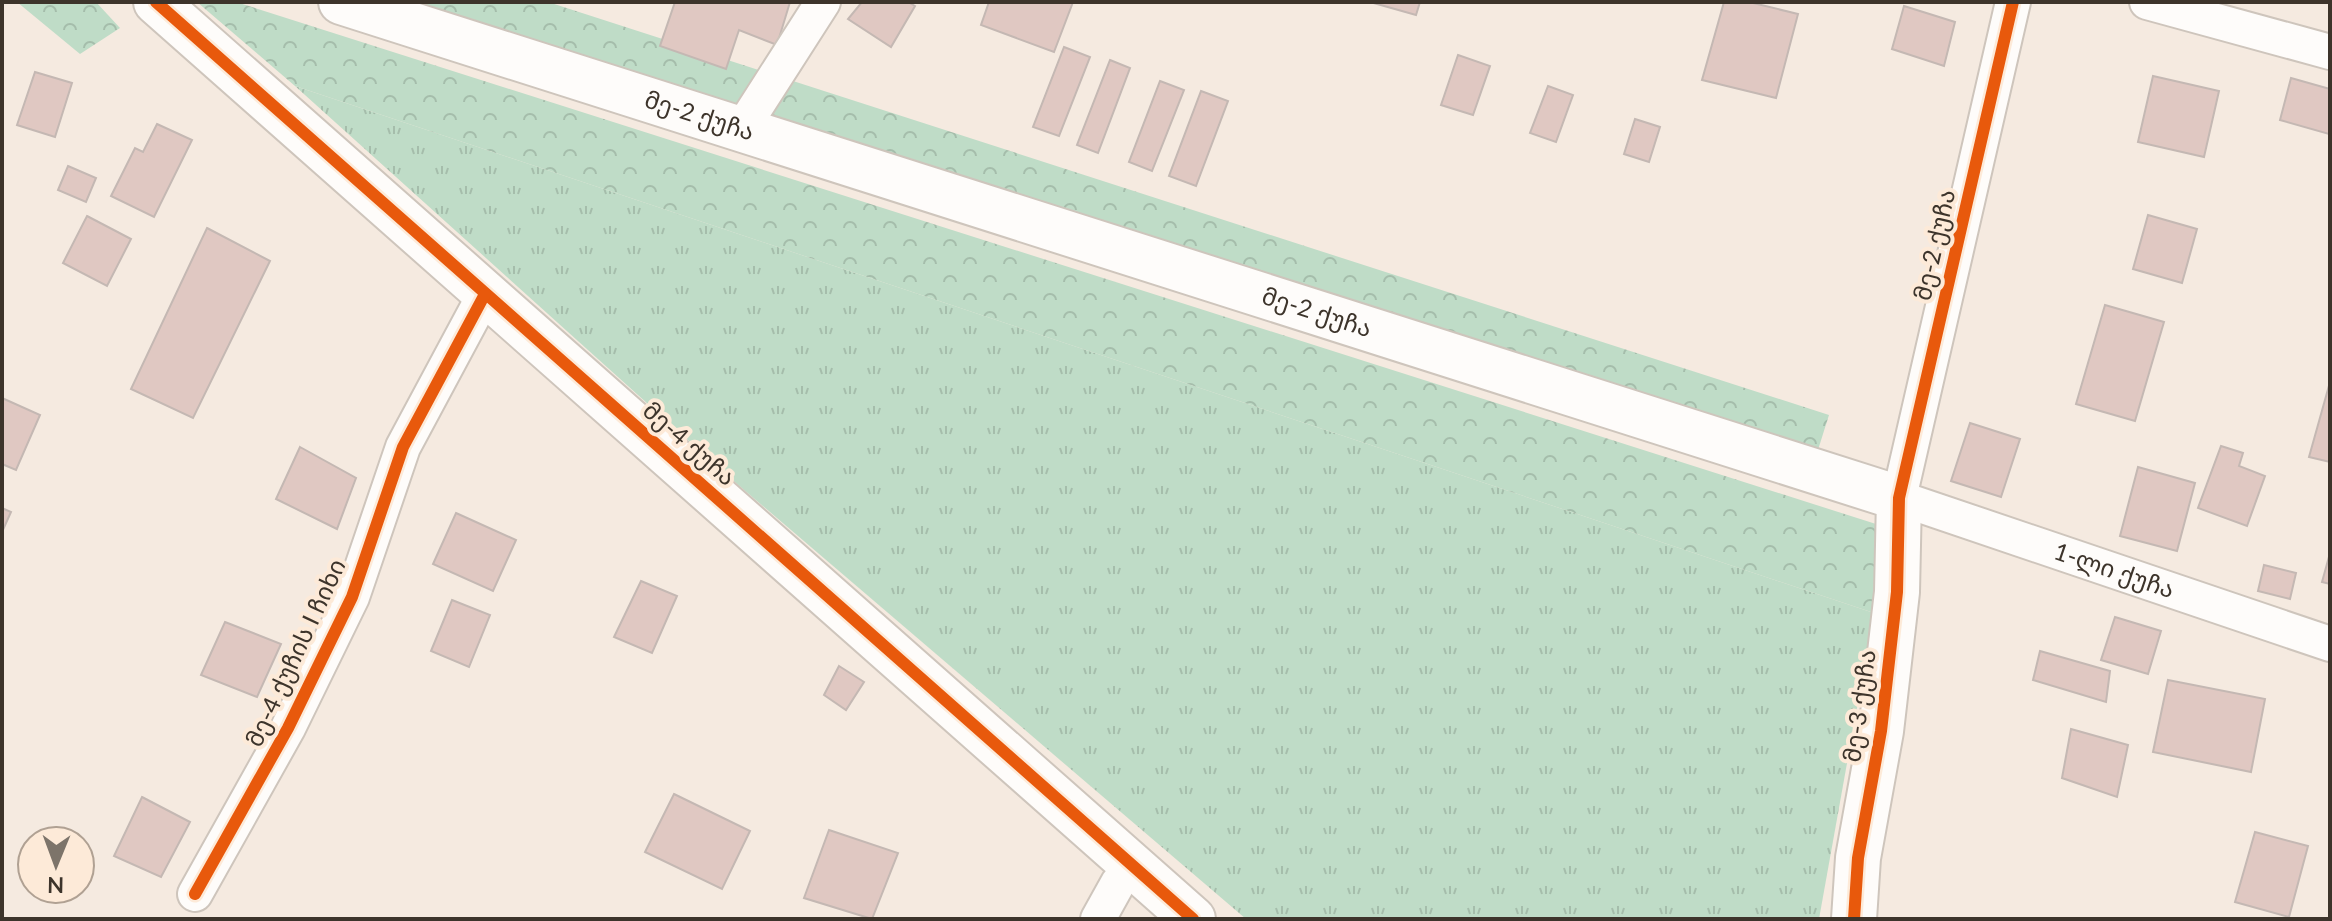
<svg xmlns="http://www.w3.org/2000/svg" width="2332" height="921" viewBox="0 0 2332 921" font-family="Lato,'Noto Sans Georgian',sans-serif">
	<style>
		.grass { fill: url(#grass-tufts) }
		.forest { fill: url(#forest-crowns) }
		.building { fill: #e0c8c2; stroke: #c4b8b3; stroke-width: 2 }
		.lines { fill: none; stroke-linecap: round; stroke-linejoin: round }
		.street-casing { stroke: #cec5bc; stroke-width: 38 }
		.secondary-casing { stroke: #cec5bc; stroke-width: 48 }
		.street { stroke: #fefcfa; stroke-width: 34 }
		.secondary { stroke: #fefcfa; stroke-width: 44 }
		.cycleway-casing { stroke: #fdead8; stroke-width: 17 }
		.cycleway { stroke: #e8590c; stroke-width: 12 }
		.labels { text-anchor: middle; stroke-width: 8; stroke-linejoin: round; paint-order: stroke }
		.street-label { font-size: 24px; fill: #3d342b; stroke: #fdead8 }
	</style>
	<defs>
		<pattern id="grass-tufts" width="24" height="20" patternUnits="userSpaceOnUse" patternTransform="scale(2)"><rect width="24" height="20" fill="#bfdcc7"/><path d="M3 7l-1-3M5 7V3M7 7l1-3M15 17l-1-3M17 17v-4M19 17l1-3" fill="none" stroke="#a5bdab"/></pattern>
		<pattern id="forest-crowns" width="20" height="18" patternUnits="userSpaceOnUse" patternTransform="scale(2)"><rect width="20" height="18" fill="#bfdcc7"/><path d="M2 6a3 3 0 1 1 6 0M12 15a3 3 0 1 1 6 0" fill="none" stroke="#a5bdab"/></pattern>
	</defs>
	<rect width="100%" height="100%" fill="#f5eae0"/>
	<polygon class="grass" points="295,86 1874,613 1819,919 1246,919 729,477"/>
	<g class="forest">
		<polygon points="17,2 96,2 120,28 80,54"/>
		<polygon points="197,2 236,2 1876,524 1874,613 295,86"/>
		<polygon points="399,2 548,2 1829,415 1817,453"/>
	</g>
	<g class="building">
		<polygon points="675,2 790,2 777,45 739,30 726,69 660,46"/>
		<polygon points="862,2 908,2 915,6 891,47 848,19"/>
		<polygon points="989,2 1073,2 1054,52 981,25"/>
		<polygon points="1370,2 1420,2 1416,15"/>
		<polygon points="1724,2 1749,2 1798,14 1776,98 1702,80"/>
		<polygon points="1904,6 1955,22 1944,66 1892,49"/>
		<polygon points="1064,47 1090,57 1059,136 1033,127"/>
		<polygon points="1458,55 1490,66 1473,115 1441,105"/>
		<polygon points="1110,60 1130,68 1098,153 1077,145"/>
		<polygon points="35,72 72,83 55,137 17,125"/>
		<polygon points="2153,76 2219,91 2204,157 2138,142"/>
		<polygon points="2291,78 2330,89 2329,134 2280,120"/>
		<polygon points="1160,81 1184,90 1152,171 1129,162"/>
		<polygon points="1548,86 1573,95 1556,142 1530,133"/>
		<polygon points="1201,91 1228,101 1196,186 1169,176"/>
		<polygon points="1635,119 1660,127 1649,162 1624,154"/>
		<polygon points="157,124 192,140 154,217 111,196 135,148 143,152"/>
		<polygon points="68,166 96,178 86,202 58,190"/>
		<polygon points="2148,215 2197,229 2182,283 2133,269"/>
		<polygon points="87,216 131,239 107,286 63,263"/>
		<polygon points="207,228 270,261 193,418 131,389"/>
		<polygon points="2105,305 2164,322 2135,421 2076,404"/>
		<polygon points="2330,382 2330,462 2309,457"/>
		<polygon points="2,398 40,415 16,470 2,464"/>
		<polygon points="1970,423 2020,439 2001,497 1951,481"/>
		<polygon points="2221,446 2243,453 2239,466 2265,476 2247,526 2198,508"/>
		<polygon points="300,447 356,478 337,529 276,499"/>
		<polygon points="2138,467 2195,483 2177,551 2120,536"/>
		<polygon points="2,508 11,512 2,532"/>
		<polygon points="456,513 516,540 493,591 433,564"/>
		<polygon points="2330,553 2330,584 2322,582"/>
		<polygon points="2264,565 2296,573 2290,599 2258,591"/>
		<polygon points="641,581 677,596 652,653 614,637"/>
		<polygon points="452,600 490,615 469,667 431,651"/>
		<polygon points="2115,617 2161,631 2148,674 2101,660"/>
		<polygon points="225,622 281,644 257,697 201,675"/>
		<polygon points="2040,651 2110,671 2106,702 2033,680"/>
		<polygon points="839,666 864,682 846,710 824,695"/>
		<polygon points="2168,680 2265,699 2251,772 2153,752"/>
		<polygon points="2071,729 2128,745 2117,797 2062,778"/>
		<polygon points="674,794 750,831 722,889 645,852"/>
		<polygon points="142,797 190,822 161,877 114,856"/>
		<polygon points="829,830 898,853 872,919 804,898"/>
		<polygon points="2255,832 2308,846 2289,917 2235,902"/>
	</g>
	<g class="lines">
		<g class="street-casing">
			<g id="street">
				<path id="s1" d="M2013,2L1899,498L2330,644"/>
				<polyline points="2147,2 2330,52"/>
				<polyline points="741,130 823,2"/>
				<polyline points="195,894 288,728 352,597 403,447 485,294"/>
				<polyline points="1098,919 1118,883 1133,864"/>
			</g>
		</g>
		<g class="secondary-casing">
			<g id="secondary">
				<polyline points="156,2 1193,919"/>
				<path id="s2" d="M341,2L1899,498L1897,592L1881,731L1858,858L1854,919"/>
			</g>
		</g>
		<use href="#street" class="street"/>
		<use href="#secondary" class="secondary"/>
		<g class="cycleway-casing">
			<g id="cycleway">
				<polyline points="156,2 1193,919"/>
				<polyline points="195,894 288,728 352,597 403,447 485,294"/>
				<polyline points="1854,919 1858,858 1881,731 1897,592 1899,498 2013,2"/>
			</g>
		</g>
		<use href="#cycleway" class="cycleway"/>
	</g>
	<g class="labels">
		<g class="street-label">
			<text dy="8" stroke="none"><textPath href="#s2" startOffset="376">მე-2 ქუჩა</textPath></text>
			<text transform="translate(1935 245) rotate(-77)" y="8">მე-2 ქუჩა</text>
			<text dy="8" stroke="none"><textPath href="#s2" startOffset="1024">მე-2 ქუჩა</textPath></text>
			<text transform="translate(689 444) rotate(41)" y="8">მე-4 ქუჩა</text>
			<text dy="8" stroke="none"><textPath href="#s1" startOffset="736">1-ლი ქუჩა</textPath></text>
			<text transform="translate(296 653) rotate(-65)" y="8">მე-4 ქუჩის I ჩიხი</text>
			<text transform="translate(1860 706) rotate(-82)" y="8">მე-3 ქუჩა</text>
		</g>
	</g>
	<rect width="2332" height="921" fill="none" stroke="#3d342b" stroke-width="8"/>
	<g transform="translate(56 865) rotate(181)"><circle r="38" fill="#fdead8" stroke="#b0a193" stroke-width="2"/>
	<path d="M0-6L14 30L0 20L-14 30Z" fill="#7d746a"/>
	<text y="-12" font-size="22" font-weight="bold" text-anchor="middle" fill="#3d342b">N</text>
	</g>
</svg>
